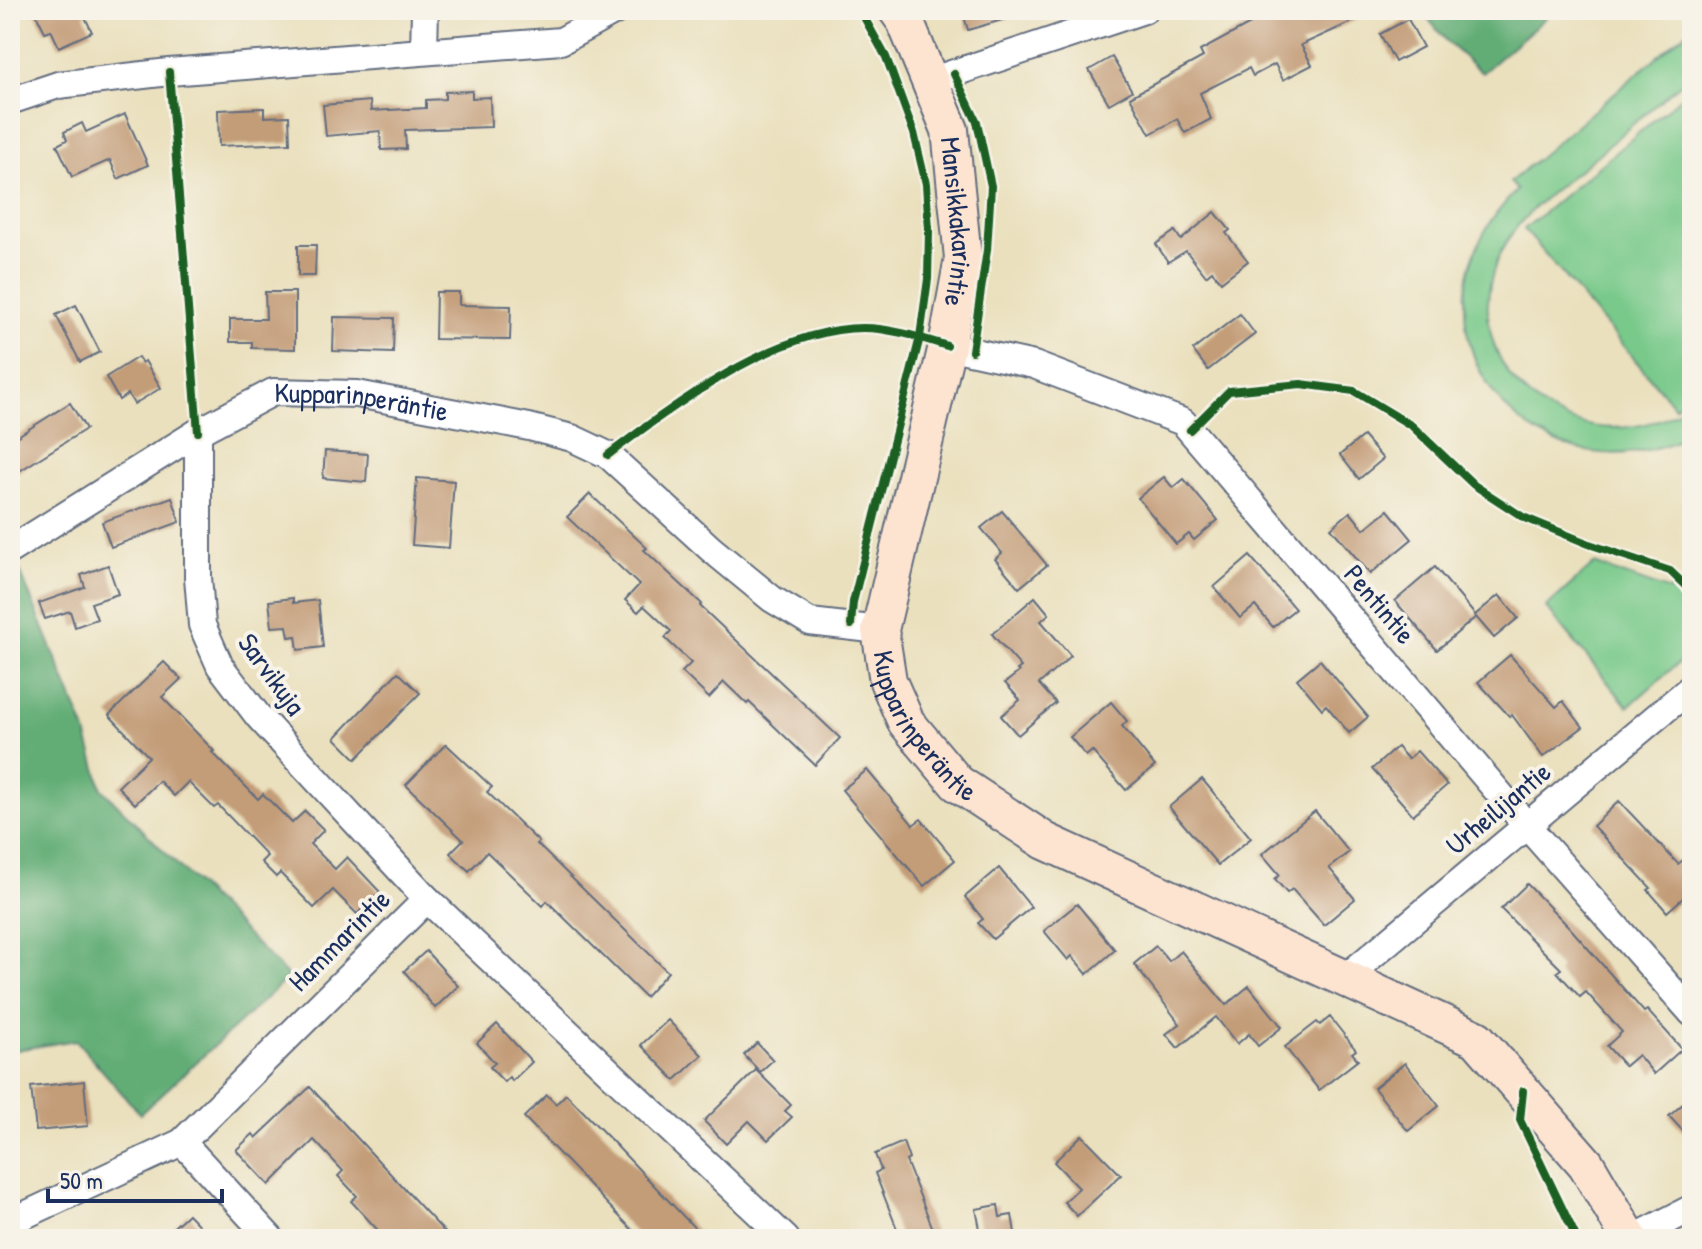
<svg xmlns="http://www.w3.org/2000/svg" width="1702" height="1249" viewBox="0 0 1702 1249" font-family="'Patrick Hand',sans-serif">
	<style>
		.green { fill: #78c98a; stroke: #4a7c74; stroke-width: 2 }
		.forest { fill: #62ad76; stroke: #3e6e6a; stroke-width: 2 }
		.building { fill: #c39c78 }
		.lines { fill: none; stroke-linecap: round; stroke-linejoin: round }
		.street-casing { stroke: #636d7f; stroke-width: 30 }
		.secondary-casing { stroke: #636d7f; stroke-width: 40 }
		.street { stroke: #fff; stroke-width: 26 }
		.secondary { stroke: #fde4d1; stroke-width: 36 }
		.cycleway-casing { stroke: #f7f3e8; stroke-width: 13 }
		.cycleway { stroke: #1b5e20; stroke-width: 8 }
		.labels { text-anchor: middle; stroke-width: 8; stroke-linejoin: round; paint-order: stroke }
		.street-label { font-size: 28px; fill: #1b2f5e; stroke: #f7f3e8 }
	</style>
	<rect width="100%" height="100%" fill="#f7f3e8"/>
	<filter id="ink" filterUnits="userSpaceOnUse"><feTurbulence type="fractalNoise" baseFrequency=".0125" numOctaves="2"/><feDisplacementMap in="SourceGraphic" scale="16" xChannelSelector="R" yChannelSelector="G"/><feConvolveMatrix kernelMatrix="1 2 1 2 8 2 1 2 1" color-interpolation-filters="sRGB"/></filter>
	<filter id="wash" filterUnits="userSpaceOnUse"><feTurbulence type="fractalNoise" baseFrequency=".006" numOctaves="4" result="noise"/><feDisplacementMap in="SourceGraphic" scale="32" xChannelSelector="R" yChannelSelector="G"/><feGaussianBlur stdDeviation="1.8" result="paint"/><feColorMatrix in="noise" values="0 0 0 0 0 0 0 0 0 0 0 0 0 0 0 0 0 1.4 0 .05"/><feComposite in="paint" operator="in"/></filter>
	<g filter="url(#wash)">
		<rect width="100%" height="100%" fill="#eae0bd"/>
		<g class="green">
			<path d="M1692,27V74C1660,101 1627,129 1595,157C1559,187 1513,217 1496,263C1453,382 1591,475 1692,402V434C1526,516 1385,321 1517,190L1510,182Z"/>
			<polygon points="1692,88 1692,392 1675,407 1524,229"/>
			<polygon points="1594,564 1676,593 1692,610 1692,651 1628,707 1546,607"/>
		</g>
		<g class="forest">
			<polygon points="1421,10 1555,10 1482,73 1448,43"/>
			<polygon points="15,559 85,729 102,789 289,977 140,1114 76,1040 10,1051 10,563"/>
		</g>
		<g id="blocks">
			<g class="building">
				<polygon points="34,10 94,10 84,15 92,32 59,47 51,30 45,32"/>
				<polygon points="962,10 1018,10 1019,15 968,30"/>
				<polygon points="1276,10 1378,10 1301,45 1312,65 1283,80 1275,64 1253,76 1249,68 1200,93 1211,119 1185,133 1177,119 1150,134 1130,97 1203,57 1200,51"/>
				<polygon points="1408,19 1423,47 1395,62 1380,34"/>
				<polygon points="1112,57 1132,91 1109,104 1089,70"/>
				<polygon points="472,91 472,98 490,97 491,127 405,130 406,149 381,150 380,131 326,136 323,105 370,101 371,111 426,108 426,100 445,99 445,92"/>
				<polygon points="264,108 264,117 289,116 290,143 219,146 218,110"/>
				<polygon points="125,114 148,165 118,179 110,160 72,177 57,145 67,140 64,132 82,123 86,132"/>
				<polygon points="1215,212 1230,230 1226,233 1248,261 1221,282 1212,271 1206,276 1186,251 1168,262 1156,244 1175,231 1181,240"/>
				<polygon points="298,245 316,245 315,276 298,276"/>
				<polygon points="265,292 295,292 295,349 252,348 252,342 230,342 230,319 266,319"/>
				<polygon points="436,292 459,292 459,305 511,306 510,340 435,339"/>
				<polygon points="76,305 100,352 80,362 56,315"/>
				<polygon points="1240,314 1255,334 1208,370 1193,350"/>
				<polygon points="334,317 394,318 393,353 333,351"/>
				<polygon points="138,357 142,363 145,361 161,388 134,404 128,394 119,400 106,377"/>
				<polygon points="70,403 86,429 10,477 10,441"/>
				<polygon points="1363,436 1383,459 1359,479 1340,455"/>
				<polygon points="325,451 368,454 366,482 323,478"/>
				<polygon points="1164,477 1173,488 1184,479 1218,520 1194,540 1189,534 1176,544 1138,498"/>
				<polygon points="417,478 454,481 449,548 412,545"/>
				<polygon points="590,494 647,548 644,550 702,604 700,606 840,738 815,765 749,702 747,704 724,682 709,698 682,672 691,663 665,638 671,631 644,606 638,612 625,600 639,585 567,517"/>
				<polygon points="172,497 180,522 111,547 102,522"/>
				<polygon points="1388,510 1412,539 1370,574 1331,528 1350,512 1364,529"/>
				<polygon points="1002,511 1047,565 1019,588 995,559 1002,553 981,528"/>
				<polygon points="1250,556 1295,609 1273,627 1255,606 1240,618 1214,587"/>
				<polygon points="108,565 118,594 91,603 97,619 75,627 70,611 45,619 39,603 85,587 81,575"/>
				<polygon points="1435,567 1475,615 1499,595 1518,618 1494,638 1476,617 1437,650 1395,601"/>
				<polygon points="1035,597 1049,614 1041,621 1071,656 1039,684 1056,703 1018,735 1001,716 1020,700 1005,683 1019,672 1017,670 1021,667 992,634"/>
				<polygon points="293,598 293,603 318,600 323,647 298,650 296,636 289,637 287,626 272,627 269,601"/>
				<polygon points="1510,655 1556,707 1563,701 1583,727 1543,757 1512,715 1510,717 1478,682"/>
				<polygon points="1320,660 1368,717 1349,733 1326,705 1322,709 1297,679"/>
				<polygon points="164,662 181,679 162,697 214,751 212,752 258,799 263,794 292,823 305,811 324,830 310,844 335,869 347,857 380,892 357,914 333,890 314,908 280,873 276,877 261,862 267,856 218,805 214,808 188,782 174,796 159,781 135,804 118,787 149,757 109,715"/>
				<polygon points="398,672 420,693 356,759 335,738"/>
				<polygon points="1111,702 1127,721 1122,726 1155,766 1126,790 1092,751 1086,756 1070,737"/>
				<polygon points="446,744 492,787 487,792 539,842 537,844 668,972 645,997 547,901 543,906 487,852 469,871 450,853 463,840 406,785"/>
				<polygon points="1397,747 1408,759 1417,751 1447,785 1413,815 1372,769"/>
				<polygon points="867,770 913,825 921,819 955,860 924,886 842,790"/>
				<polygon points="1202,779 1251,838 1218,865 1169,807"/>
				<polygon points="1619,801 1678,864 1692,853 1692,890 1667,912 1648,890 1651,888 1593,826"/>
				<polygon points="1315,811 1349,852 1329,868 1355,899 1324,925 1292,889 1287,893 1275,879 1280,875 1262,854"/>
				<polygon points="999,868 1031,907 993,939 978,923 983,919 965,897"/>
				<polygon points="1527,884 1570,928 1644,1012 1647,1010 1682,1049 1654,1074 1638,1055 1625,1066 1607,1046 1622,1032 1586,992 1580,997 1557,972 1561,969 1501,909"/>
				<polygon points="1077,904 1115,950 1087,974 1072,956 1068,960 1044,931"/>
				<polygon points="1156,946 1169,961 1181,951 1226,1005 1249,986 1282,1027 1258,1046 1249,1034 1237,1044 1216,1017 1178,1048 1166,1034 1180,1024 1134,964"/>
				<polygon points="426,951 458,986 435,1008 404,971"/>
				<polygon points="1330,1017 1356,1050 1352,1053 1358,1060 1319,1090 1285,1047 1317,1022 1320,1025"/>
				<polygon points="668,1020 702,1055 675,1080 641,1045"/>
				<polygon points="497,1024 532,1062 512,1081 509,1077 504,1082 490,1067 495,1063 477,1043"/>
				<polygon points="757,1043 773,1060 760,1072 744,1055"/>
				<polygon points="1405,1063 1439,1106 1408,1131 1374,1088"/>
				<polygon points="756,1070 791,1105 785,1111 792,1117 768,1140 749,1121 726,1144 704,1121"/>
				<polygon points="84,1081 88,1126 36,1131 31,1087"/>
				<polygon points="310,1087 398,1182 451,1239 386,1239 351,1201 357,1196 338,1176 343,1171 314,1140 269,1185 236,1150 253,1134 256,1138"/>
				<polygon points="566,1094 610,1139 705,1239 641,1239 524,1117 547,1095 556,1104"/>
				<polygon points="1692,1096 1692,1141 1669,1116"/>
				<polygon points="1082,1135 1121,1175 1077,1216 1064,1202 1079,1188 1054,1162"/>
				<polygon points="903,1142 909,1159 906,1161 937,1239 901,1239 875,1173 881,1170 875,1154"/>
				<polygon points="998,1205 1000,1217 1012,1215 1016,1239 982,1239 976,1209"/>
				<polygon points="188,1214 212,1239 161,1239"/>
			</g>
		</g>
	</g>
	<g filter="url(#ink)">
		<use href="#blocks" fill-opacity="0" stroke="#636d7f" stroke-width="2"/>
		<g class="lines">
			<g class="street-casing">
				<g id="street">
					<polyline points="424,50 425,10"/>
					<polyline points="930,81 1144,10"/>
					<polyline points="10,101 58,85 169,72 561,41 617,10"/>
					<polyline points="947,346 1034,365 1183,422 1528,827 1692,1013"/>
					<polyline points="198,432 198,577 202,625 220,666 258,716 427,899"/>
					<path id="s1" d="M10,550L198,432L273,392L357,394L529,427L572,438L608,455L711,549L772,599L810,622L880,630"/>
					<polyline points="1345,978 1692,687"/>
					<polyline points="182,1142 271,1239"/>
					<polyline points="10,1222 182,1142 427,899 786,1239"/>
					<polyline points="1632,1239 1692,1208"/>
				</g>
			</g>
			<g class="secondary-casing">
				<g id="secondary">
					<path id="s2" d="M897,10L905,21L950,130L963,258L947,346L880,630L888,681L906,722L957,783L1045,841L1477,1039L1586,1164L1630,1239"/>
				</g>
			</g>
			<use href="#street" class="street"/>
			<use href="#secondary" class="secondary"/>
			<g class="cycleway-casing">
				<g id="cycleway">
					<polyline points="169,72 198,432"/>
					<polyline points="954,74 977,122 991,186 987,250 972,351"/>
					<polyline points="1190,430 1229,391 1301,384 1354,391 1412,426 1474,485 1523,517 1589,544 1670,571 1692,592"/>
					<path d="M608,455C674,405 777,328 863,328C891,328 921,338 947,346"/>
					<polyline points="851,625 853,602 920,337 928,279 929,230 926,184 914,133 886,57 860,10"/>
					<polyline points="1523,1091 1520,1120 1577,1239"/>
				</g>
			</g>
			<use href="#cycleway" class="cycleway"/>
		</g>
	</g>
	<g class="labels">
		<g class="street-label">
			<text dy="10" stroke="none"><textPath href="#s2" startOffset="224">Mansikkakarintie</textPath></text>
			<text dy="10" stroke="none"><textPath href="#s1" startOffset="396">Kupparinperäntie</textPath></text>
			<text transform="translate(1380 604) rotate(50)" y="10">Pentintie</text>
			<text transform="translate(272 674) rotate(54)" y="10">Sarvikuja</text>
			<text dy="10" stroke="none"><textPath href="#s2" startOffset="750">Kupparinperäntie</textPath></text>
			<text transform="translate(1498 808) rotate(-40)" y="10">Urheilijantie</text>
			<text transform="translate(339 940) rotate(-45)" y="10">Hammarintie</text>
		</g>
	</g>
	<rect width="1702" height="1249" fill="none" stroke="#f7f3e8" stroke-width="40"/>
	<path d="M48 1189v12h174v-12" fill="none" stroke="#1b2f5e" stroke-width="4"/>
	<text x="60" y="1189" font-size="24" fill="#1b2f5e" stroke="#f7f3e8" stroke-width="6" paint-order="stroke">50 m</text>
</svg>
